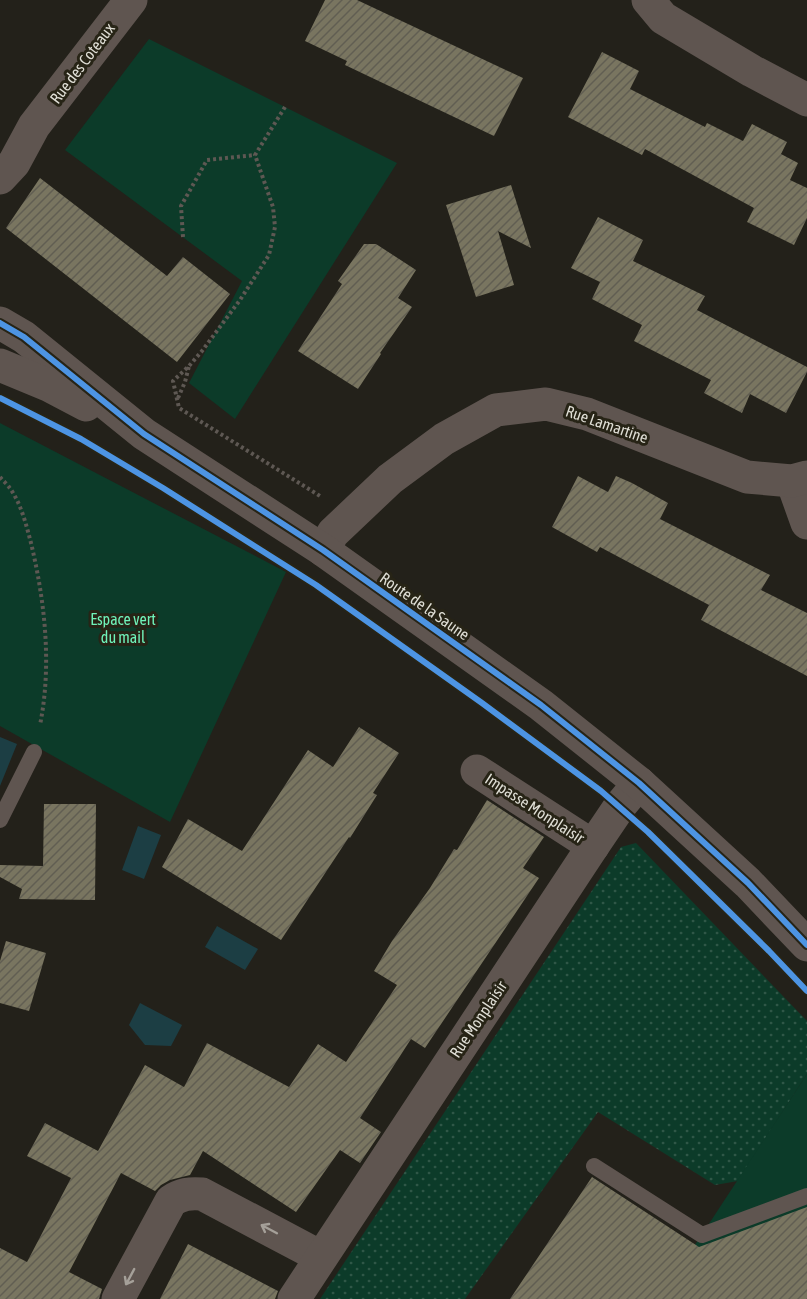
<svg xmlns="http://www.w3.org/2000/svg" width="807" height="1299" viewBox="0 0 807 1299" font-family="'Asap Condensed',sans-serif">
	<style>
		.grass { fill: url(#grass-dots) }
		.green { fill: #0c3b29 }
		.water { fill: #1c3e44 }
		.building { fill: url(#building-hatch) }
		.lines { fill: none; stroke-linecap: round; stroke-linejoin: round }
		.path { stroke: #5e5853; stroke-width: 4; stroke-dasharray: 3 3; stroke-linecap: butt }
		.service { stroke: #5f5550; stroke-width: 16 }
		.minor { stroke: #5f5550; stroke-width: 33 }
		.tertiary { stroke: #5f5550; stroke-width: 33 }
		.cycleway-casing { stroke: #272416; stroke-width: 10 }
		.cycleway { stroke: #4d94e3; stroke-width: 6 }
		.oneway { stroke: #a5a099 }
		.labels { text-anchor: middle; stroke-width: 6; stroke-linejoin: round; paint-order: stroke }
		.street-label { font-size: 16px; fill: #dfded5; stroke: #272416 }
		.park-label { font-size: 16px; fill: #6ff3ba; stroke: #272416 }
	</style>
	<defs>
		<pattern id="grass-dots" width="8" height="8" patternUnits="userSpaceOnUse" patternTransform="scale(1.5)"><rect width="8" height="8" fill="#0c3b29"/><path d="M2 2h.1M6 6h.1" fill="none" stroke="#2f5747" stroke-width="1.8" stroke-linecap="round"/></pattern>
		<pattern id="building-hatch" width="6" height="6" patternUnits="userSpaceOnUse" patternTransform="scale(1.5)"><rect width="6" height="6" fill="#797560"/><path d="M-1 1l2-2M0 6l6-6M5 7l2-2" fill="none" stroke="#615e52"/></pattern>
	</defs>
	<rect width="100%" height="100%" fill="#23211a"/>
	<polygon class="grass" points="636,843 807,1021 807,1074 738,1181 715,1185 598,1112 465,1299 320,1299 621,847"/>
	<g class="green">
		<polygon points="149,39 397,163 235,419 189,383 242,281 65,150"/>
		<polygon points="0,423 286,572 170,822 0,726"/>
		<polygon points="807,1074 807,1299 657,1299 699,1239"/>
	</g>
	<g class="water">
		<polygon points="0,737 17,744 0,786"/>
		<polygon points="138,826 161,835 144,879 122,870"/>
		<polygon points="217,926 258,949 245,970 205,947"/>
		<polygon points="140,1003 182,1025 171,1046 145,1045 129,1025"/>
	</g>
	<g class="building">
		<polygon points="325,0 357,0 523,78 494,136 345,65 347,61 305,41"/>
		<polygon points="602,52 639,71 630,89 705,127 707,123 743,141 752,124 787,142 781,154 798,163 790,180 807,188 807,218 794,245 747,222 754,208 645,149 642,155 568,117"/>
		<polygon points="40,178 167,276 183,257 230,294 177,362 6,228"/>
		<polygon points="511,185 531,248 498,231 514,285 476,297 446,205"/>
		<polygon points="598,217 643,240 633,261 705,296 697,310 807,367 807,372 786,413 750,394 742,413 704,393 711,380 634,341 642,325 592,299 600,282 571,268"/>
		<polygon points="364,244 376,244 416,270 398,298 412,307 380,353 381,354 358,389 298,351 342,284 338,281"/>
		<polygon points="578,476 608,492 616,476 632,483 668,503 660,519 770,575 761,590 807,613 807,676 701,620 709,605 600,547 597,552 552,527"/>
		<polygon points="359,727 399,753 373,793 377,795 350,838 349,837 281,940 162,867 188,819 242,851 308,750 333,767"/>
		<polygon points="487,800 544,837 523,868 539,878 425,1048 411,1039 360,1118 381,1132 360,1163 340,1150 296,1212 203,1151 190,1175 170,1180 161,1185 155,1191 121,1173 69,1272 102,1289 99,1299 0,1299 0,1248 27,1262 71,1178 27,1156 45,1123 98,1151 145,1065 184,1087 207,1043 289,1087 318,1044 346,1062 397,985 374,971 392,941 430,888 454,849 457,850"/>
		<polygon points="44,804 96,804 95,900 19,899 22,889 0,877 0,865 43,866"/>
		<polygon points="6,941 46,953 29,1011 0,1003 0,961"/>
		<polygon points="592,1177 699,1247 807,1207 807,1299 510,1299"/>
		<polygon points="188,1244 278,1291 275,1299 160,1299"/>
	</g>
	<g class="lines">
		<g class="path">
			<polyline points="285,107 255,155 273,207 275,227 269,255 240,300 202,351 189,366 173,381 179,408 320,496"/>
			<polyline points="183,237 181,206 207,160 255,155"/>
			<polyline points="178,398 185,382 189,366"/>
			<path d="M0,477C3,481 7,484 9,487C21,503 26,524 31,543C45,602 52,665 40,725"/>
		</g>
		<g class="service">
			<polyline points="0,820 34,752"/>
			<polyline points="594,1166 702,1235 807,1196"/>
		</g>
		<g class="minor">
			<polyline points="648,0 663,18 752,71 807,100"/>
			<polyline points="0,178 14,163 34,126 131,0"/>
			<polyline points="792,481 807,523"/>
			<polyline points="323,550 333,533 390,479 444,439 496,410 546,404 587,414 747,477 792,481 807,477"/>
			<polyline points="477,771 593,846"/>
			<path d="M118,1299L171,1201C181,1194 190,1193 202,1194L321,1257"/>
			<polyline points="294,1299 593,846 620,806 639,783"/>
		</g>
		<g class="tertiary">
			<polyline points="0,323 24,337 144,434 323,550 541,705 639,783 748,883 807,945"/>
			<polyline points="0,365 48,385 86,405"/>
		</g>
		<g class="cycleway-casing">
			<g id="cycleway">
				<polyline points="0,323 24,337 144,434 323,550 541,705 639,783 748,883 807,945"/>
				<polyline points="0,398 81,439 163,488 316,585 482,703 601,791 648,832 769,951 807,991"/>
			</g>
		</g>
		<use href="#cycleway" class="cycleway"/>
	</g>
	<defs><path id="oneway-shaft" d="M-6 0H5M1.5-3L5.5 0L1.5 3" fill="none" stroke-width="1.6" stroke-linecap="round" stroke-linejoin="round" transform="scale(1.5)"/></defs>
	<g class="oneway">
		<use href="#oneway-shaft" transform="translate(269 1229) rotate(-152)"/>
		<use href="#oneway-shaft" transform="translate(130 1277) rotate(118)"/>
	</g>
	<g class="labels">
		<g class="street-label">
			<text transform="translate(82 63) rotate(-53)" y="6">Rue des Coteaux</text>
			<text transform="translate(607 424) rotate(19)" y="6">Rue Lamartine</text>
			<text transform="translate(425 606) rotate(35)" y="6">Route de la Saune</text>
			<text transform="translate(535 808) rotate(33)" y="6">Impasse Monplaisir</text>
			<text transform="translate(478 1019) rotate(-56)" y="6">Rue Monplaisir</text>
		</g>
		<g class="park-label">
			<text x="123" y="625">Espace vert<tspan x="123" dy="18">du mail</tspan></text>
		</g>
	</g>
</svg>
